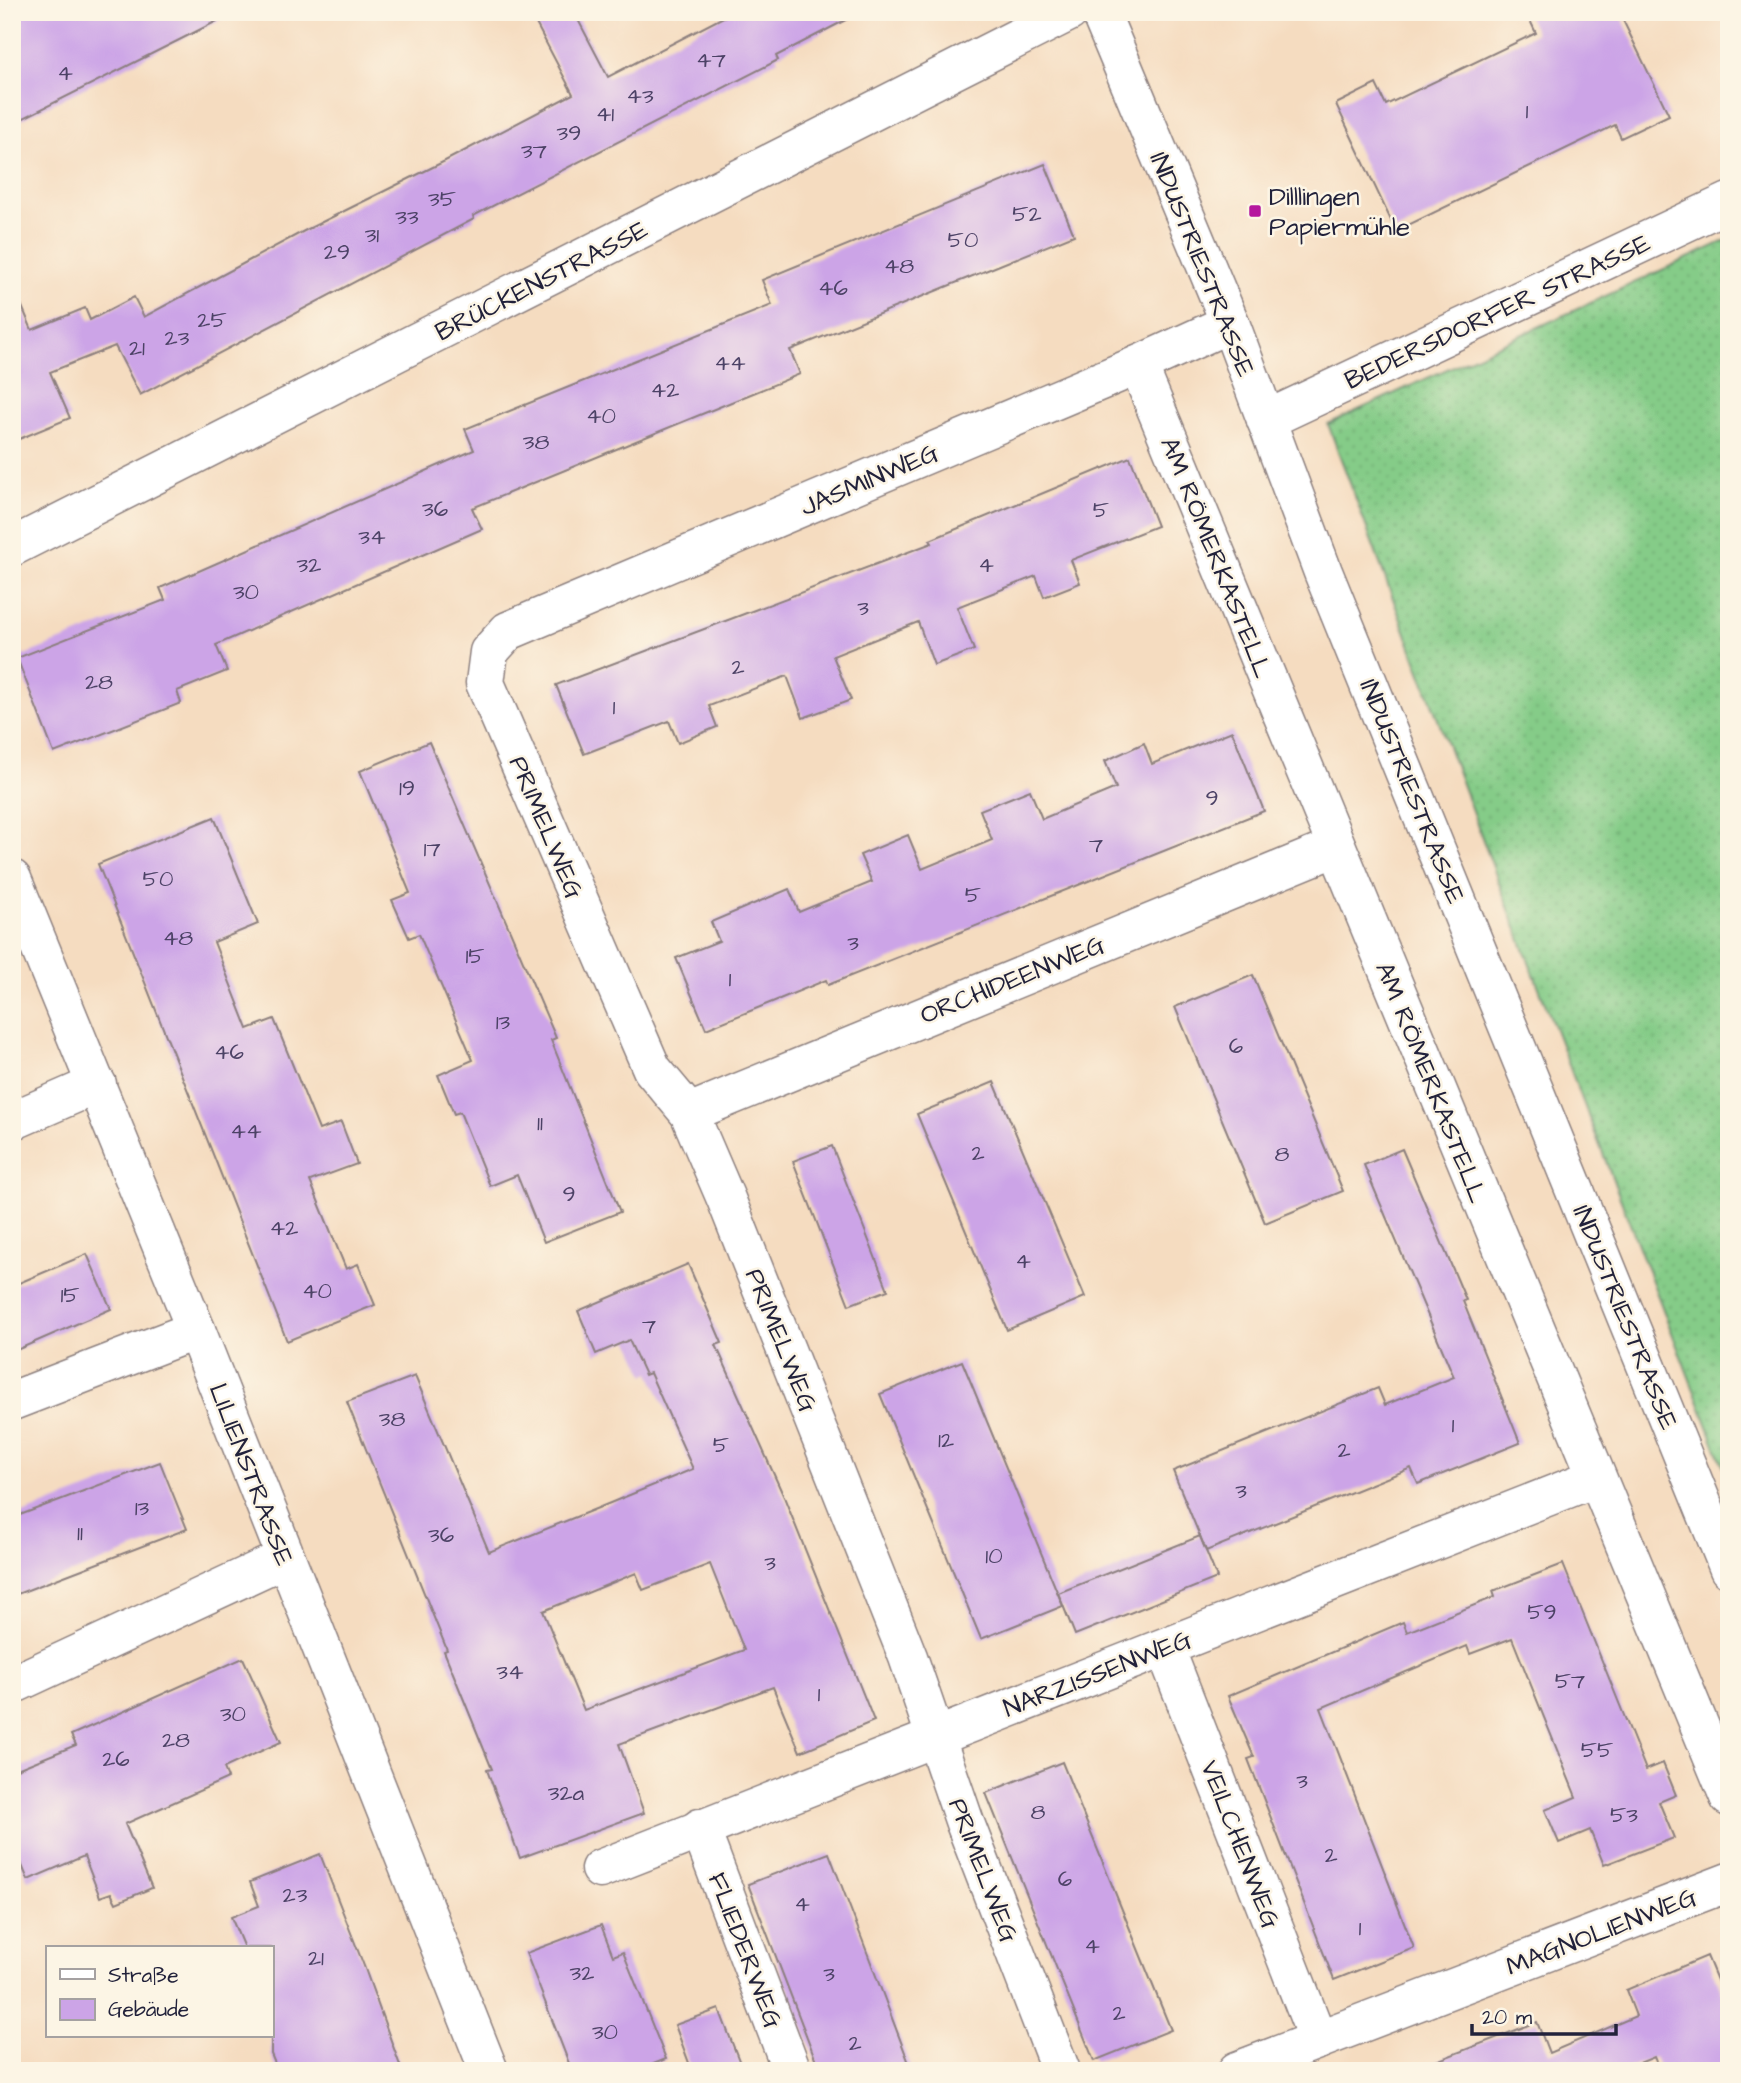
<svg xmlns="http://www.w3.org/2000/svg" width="1741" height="2083" viewBox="0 0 1741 2083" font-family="'Architects Daughter',sans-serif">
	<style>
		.garden { fill: url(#garden-dots); stroke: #547762; stroke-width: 2 }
		.building { fill: #cca4e7; fill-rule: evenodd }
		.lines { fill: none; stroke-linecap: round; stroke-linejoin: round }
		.minor-casing { stroke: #8c7f7e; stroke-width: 41 }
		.minor { stroke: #fff; stroke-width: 38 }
		.poi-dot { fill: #b5179e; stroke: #fcf5e5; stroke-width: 2.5 }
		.labels { text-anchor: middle; stroke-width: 5; stroke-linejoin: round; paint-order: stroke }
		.number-label { font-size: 23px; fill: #4c4266 }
		.poi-label { font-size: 26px; fill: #22223b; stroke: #fcf5e5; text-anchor: start }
		.street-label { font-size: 26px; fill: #22223b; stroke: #fcf5e5 }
	</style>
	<defs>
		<pattern id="garden-dots" width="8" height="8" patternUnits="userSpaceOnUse" patternTransform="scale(1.75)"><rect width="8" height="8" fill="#85cc88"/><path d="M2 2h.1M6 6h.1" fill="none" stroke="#73af76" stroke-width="1.8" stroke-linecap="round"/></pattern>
	</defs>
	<rect width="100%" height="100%" fill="#fcf5e5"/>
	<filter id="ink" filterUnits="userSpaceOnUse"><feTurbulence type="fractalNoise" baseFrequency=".0143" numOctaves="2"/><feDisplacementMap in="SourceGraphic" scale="14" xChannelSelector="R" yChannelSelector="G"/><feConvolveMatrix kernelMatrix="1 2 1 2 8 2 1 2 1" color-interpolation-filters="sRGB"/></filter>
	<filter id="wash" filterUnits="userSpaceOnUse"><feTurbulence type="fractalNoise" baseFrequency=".00686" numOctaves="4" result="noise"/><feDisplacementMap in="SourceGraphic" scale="28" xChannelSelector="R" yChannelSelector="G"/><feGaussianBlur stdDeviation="1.57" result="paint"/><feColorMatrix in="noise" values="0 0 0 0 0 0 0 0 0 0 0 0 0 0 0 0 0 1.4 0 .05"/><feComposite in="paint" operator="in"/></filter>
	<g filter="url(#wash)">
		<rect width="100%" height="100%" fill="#f5dcc0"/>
		<polygon class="garden" points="1729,239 1729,1481 1503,894 1328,424"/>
		<g id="blocks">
			<g class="building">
				<polygon points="12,12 235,12 12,124"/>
				<polygon points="530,12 574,12 608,77 733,12 861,12 776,56 778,60 473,216 474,219 140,395 115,346 50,372 70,418 12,442 12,283 32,330 85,308 90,320 134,297 144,317 304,231 445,161 573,94"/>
				<polygon points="1526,12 1619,12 1669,115 1621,138 1615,125 1396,231 1336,104 1376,84 1386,105 1536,33"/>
				<polygon points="1045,164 1074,235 790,350 800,374 472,508 482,529 216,645 227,671 177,691 181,703 54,753 17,658 165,600 160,588 474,450 465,429 772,305 762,280"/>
				<polygon points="1130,457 1157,526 1071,560 1080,583 1044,597 1036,576 957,607 974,650 934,665 918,622 833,656 851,700 803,718 787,676 709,706 717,727 678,743 669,721 584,754 556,685 932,543 930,540"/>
				<polygon points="1232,731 1264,811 828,985 826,980 706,1029 676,958 719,941 711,922 789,889 799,912 872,882 860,855 908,835 922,869 992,840 980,810 1030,790 1042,819 1116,788 1105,761 1144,743 1152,764"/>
				<polygon points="429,742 556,1038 551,1040 620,1212 544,1242 517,1175 490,1186 460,1112 454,1114 438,1075 473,1060 419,934 409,938 392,900 410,893 360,771"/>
				<polygon points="214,817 258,924 214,942 248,1029 274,1019 319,1130 341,1122 357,1164 310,1181 346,1269 358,1264 375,1305 287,1341 98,864"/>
				<polygon points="1253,975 1343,1191 1265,1223 1175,1007"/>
				<polygon points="994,1082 1085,1297 1007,1330 917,1114"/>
				<polygon points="832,1146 888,1290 849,1305 793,1161"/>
				<polygon points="1402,1149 1466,1300 1463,1301 1520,1443 1418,1484 1411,1468 1206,1551 1173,1471 1378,1388 1385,1405 1454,1377 1364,1165"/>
				<polygon points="87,1254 111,1309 12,1352 12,1286"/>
				<path d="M688,1264L722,1343L716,1345L784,1497L874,1721L800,1752L773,1687L619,1744L644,1813L520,1858L487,1770L492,1769L444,1651L447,1650L347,1402L415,1376L489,1552L598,1508L693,1469L650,1373L645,1375L629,1340L596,1354L578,1311ZM710,1564L744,1650L584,1710L543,1611L636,1573L643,1590Z"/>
				<polygon points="962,1361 1063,1606 981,1639 880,1394"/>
				<polygon points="160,1462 187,1529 12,1596 12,1518"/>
				<polygon points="1200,1536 1217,1578 1075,1635 1058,1593"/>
				<polygon points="1563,1564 1646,1770 1663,1763 1676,1795 1659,1802 1674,1838 1604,1865 1590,1830 1559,1843 1545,1810 1576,1797 1512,1638 1470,1654 1467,1646 1321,1708 1414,1948 1334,1980 1248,1759 1254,1757 1228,1696 1403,1622 1407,1632 1495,1597 1493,1591"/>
				<polygon points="243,1658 281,1742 224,1768 228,1778 125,1824 152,1888 116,1903 111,1893 100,1897 84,1856 28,1880 12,1841 12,1771 76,1745 71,1735"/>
				<polygon points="1062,1762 1171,2030 1094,2061 986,1793"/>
				<polygon points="829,1853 862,1939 912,2071 820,2071 748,1884"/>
				<polygon points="320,1854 364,1966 402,2071 278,2071 271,2054 271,1948 244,1948 231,1917 259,1906 250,1882"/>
				<polygon points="601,1925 613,1956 623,1952 666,2059 636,2071 572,2071 526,1953"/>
				<polygon points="1707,1956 1729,2009 1729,2071 1660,2071 1654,2057 1620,2071 1419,2071 1418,2068 1537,2022 1549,2053 1636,2016 1626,1990"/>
				<polygon points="719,2009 743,2071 692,2071 675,2025"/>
			</g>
		</g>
	</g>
	<g filter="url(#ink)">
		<use href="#blocks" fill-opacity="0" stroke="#8c7f7e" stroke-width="2"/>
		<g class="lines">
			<g class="minor-casing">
				<g id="minor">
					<polyline points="1100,12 1230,323 1323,572 1729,1569"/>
					<polyline points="1138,365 1729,1797"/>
					<polyline points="1266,420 1729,202"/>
					<polyline points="12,547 1069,12"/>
					<polyline points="12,879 196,1330 489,2071"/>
					<polyline points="689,1113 1336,847"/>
					<polyline points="12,1121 97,1084"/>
					<polyline points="12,1401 196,1330"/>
					<polyline points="1165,1648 1318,2040"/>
					<polyline points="12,1685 285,1558"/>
					<polyline points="700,1828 792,2071"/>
					<polyline points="600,1869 1595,1478"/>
					<polyline points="1061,2071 965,1823 908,1657 726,1199 689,1113 652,1069 485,683 489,652 508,631 1138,365 1230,323"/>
					<polyline points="1237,2071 1729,1882"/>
				</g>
			</g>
			<use href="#minor" class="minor"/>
		</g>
	</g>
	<rect class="poi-dot" x="1248" y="204" width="14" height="14" rx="3.5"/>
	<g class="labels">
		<g class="number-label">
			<text x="711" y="67">47</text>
			<text x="65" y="80">4</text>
			<text x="640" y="103">43</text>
			<text x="1527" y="118">1</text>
			<text x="605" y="121">41</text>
			<text x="569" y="140">39</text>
			<text x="534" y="158">37</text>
			<text x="442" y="206">35</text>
			<text x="1027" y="221">52</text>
			<text x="407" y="224">33</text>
			<text x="372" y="242">31</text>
			<text x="963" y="247">50</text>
			<text x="337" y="259">29</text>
			<text x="899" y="273">48</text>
			<text x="833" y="295">46</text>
			<text x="212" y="327">25</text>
			<text x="177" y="345">23</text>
			<text x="137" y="355">21</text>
			<text x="730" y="370">44</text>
			<text x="665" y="397">42</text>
			<text x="601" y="423">40</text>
			<text x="536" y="449">38</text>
			<text x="435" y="516">36</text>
			<text x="1101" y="517">5</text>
			<text x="372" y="544">34</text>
			<text x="309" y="572">32</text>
			<text x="986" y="572">4</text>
			<text x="246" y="599">30</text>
			<text x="863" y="615">3</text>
			<text x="738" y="674">2</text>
			<text x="99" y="689">28</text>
			<text x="614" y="714">1</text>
			<text x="407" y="795">19</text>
			<text x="1212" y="805">9</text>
			<text x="1096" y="852">7</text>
			<text x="432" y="856">17</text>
			<text x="158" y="886">50</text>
			<text x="973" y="902">5</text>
			<text x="178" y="945">48</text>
			<text x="853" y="950">3</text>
			<text x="475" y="963">15</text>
			<text x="730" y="986">1</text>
			<text x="503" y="1029">13</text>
			<text x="1236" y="1053">6</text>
			<text x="229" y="1059">46</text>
			<text x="540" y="1130">11</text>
			<text x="246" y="1138">44</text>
			<text x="978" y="1160">2</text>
			<text x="1282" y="1161">8</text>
			<text x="569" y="1201">9</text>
			<text x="284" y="1235">42</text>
			<text x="1023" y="1268">4</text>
			<text x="317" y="1298">40</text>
			<text x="70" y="1302">15</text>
			<text x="649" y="1333">7</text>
			<text x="392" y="1426">38</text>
			<text x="1453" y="1432">1</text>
			<text x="946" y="1447">12</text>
			<text x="721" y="1452">5</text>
			<text x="1344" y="1457">2</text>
			<text x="1241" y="1498">3</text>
			<text x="142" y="1515">13</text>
			<text x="80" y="1540">11</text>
			<text x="441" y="1542">36</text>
			<text x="994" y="1563">10</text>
			<text x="770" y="1570">3</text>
			<text x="1542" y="1619">59</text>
			<text x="510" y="1679">34</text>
			<text x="1570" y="1688">57</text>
			<text x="819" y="1701">1</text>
			<text x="233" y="1721">30</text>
			<text x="176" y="1747">28</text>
			<text x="1597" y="1757">55</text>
			<text x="116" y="1766">26</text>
			<text x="1302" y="1788">3</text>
			<text x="566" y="1800">32a</text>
			<text x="1038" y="1819">8</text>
			<text x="1624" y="1822">53</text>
			<text x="1331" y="1862">2</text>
			<text x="1065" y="1886">6</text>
			<text x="295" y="1902">23</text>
			<text x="802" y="1911">4</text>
			<text x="1360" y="1935">1</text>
			<text x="1092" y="1953">4</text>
			<text x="316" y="1965">21</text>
			<text x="582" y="1980">32</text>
			<text x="829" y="1981">3</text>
			<text x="1119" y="2020">2</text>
			<text x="605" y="2039">30</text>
			<text x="855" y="2050">2</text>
		</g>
		<g class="poi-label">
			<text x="1269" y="205">Dilllingen<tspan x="1269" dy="30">Papiermühle</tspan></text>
		</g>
		<g class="street-label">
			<text transform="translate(1203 264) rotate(68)" y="9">INDUSTRIESTRASSE</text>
			<text transform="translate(541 280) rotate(-27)" y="9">BRÜCKENSTRASSE</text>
			<text transform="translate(1497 311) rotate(-25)" y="9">BEDERSDORFER STRASSE</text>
			<text transform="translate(869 479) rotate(-23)" y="9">JASMINWEG</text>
			<text transform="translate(1217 557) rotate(68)" y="9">AM RÖMERKASTELL</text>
			<text transform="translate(1413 791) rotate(68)" y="9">INDUSTRIESTRASSE</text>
			<text transform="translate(547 827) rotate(67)" y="9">PRIMELWEG</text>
			<text transform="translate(1012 979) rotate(-22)" y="9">ORCHIDEENWEG</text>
			<text transform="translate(1432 1082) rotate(68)" y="9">AM RÖMERKASTELL</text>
			<text transform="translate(1626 1317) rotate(68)" y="9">INDUSTRIESTRASSE</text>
			<text transform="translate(782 1340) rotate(68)" y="9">PRIMELWEG</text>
			<text transform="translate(252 1474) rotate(69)" y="9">LILIENSTRASSE</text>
			<text transform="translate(1097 1673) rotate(-21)" y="9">NARZISSENWEG</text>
			<text transform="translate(1241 1844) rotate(69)" y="9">VEILCHENWEG</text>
			<text transform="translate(984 1870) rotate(69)" y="9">PRIMELWEG</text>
			<text transform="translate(1601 1931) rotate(-21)" y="9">MAGNOLIENWEG</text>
			<text transform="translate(746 1950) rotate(69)" y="9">FLIEDERWEG</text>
		</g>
	</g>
	<rect width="1741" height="2083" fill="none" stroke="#fcf5e5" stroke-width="42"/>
	<rect x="46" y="1946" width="228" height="91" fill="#fcf5e5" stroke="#a5a1a1" stroke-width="2"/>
	<rect x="60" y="1969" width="35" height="10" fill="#ffffff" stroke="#a5a1a1" stroke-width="2"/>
	<text x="108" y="1982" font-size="21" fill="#22223b">Straße</text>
	<rect x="60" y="1999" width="35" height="21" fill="#cca4e7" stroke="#a5a1a1" stroke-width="2"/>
	<text x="108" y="2016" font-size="21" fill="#22223b">Gebäude</text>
	<path d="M1472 2024v10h144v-10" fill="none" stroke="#22223b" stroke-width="3.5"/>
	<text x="1482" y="2024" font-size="21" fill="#22223b" stroke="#fcf5e5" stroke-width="5" paint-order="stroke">20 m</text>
</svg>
